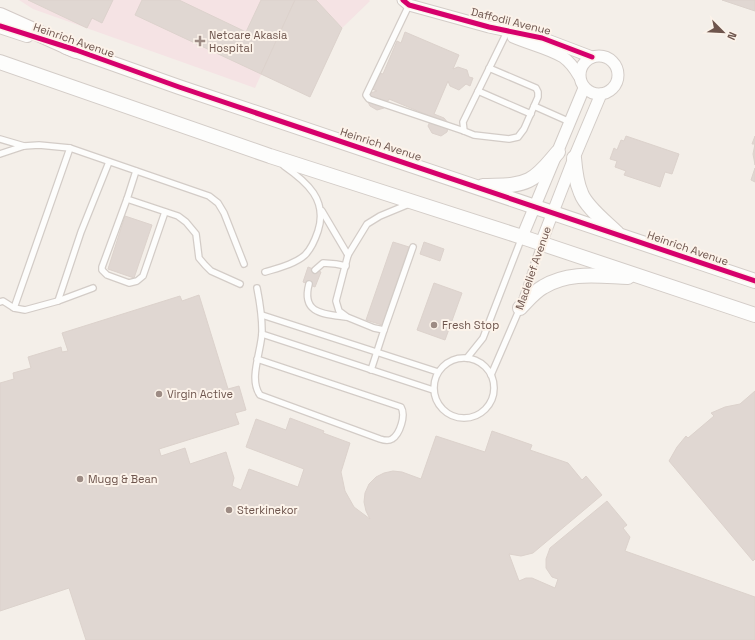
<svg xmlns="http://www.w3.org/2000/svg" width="755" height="640" viewBox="0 0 755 640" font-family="'Space Grotesk',sans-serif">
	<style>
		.medical { fill: #f5e3e4 }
		.building { fill: #e0d7d2; stroke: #dcd2cc }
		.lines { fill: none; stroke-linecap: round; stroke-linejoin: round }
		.service-casing { stroke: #d3ccc7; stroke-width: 8 }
		.minor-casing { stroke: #d3ccc7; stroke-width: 13 }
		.tertiary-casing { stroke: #d3ccc7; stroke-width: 16 }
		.secondary-casing { stroke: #d3cac6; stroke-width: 18 }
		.service { stroke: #fdfdfc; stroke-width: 5.5 }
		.minor { stroke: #fdfdfc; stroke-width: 11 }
		.tertiary { stroke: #fdfdfc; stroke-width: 14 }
		.secondary { stroke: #fdfdfc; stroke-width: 16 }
		.cycleway-casing { stroke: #fcf3ea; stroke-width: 8 }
		.cycleway { stroke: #d6006c; stroke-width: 5 }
		.poi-dot { fill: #9d8b84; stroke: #fcf3ea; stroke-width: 1.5 }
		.labels { text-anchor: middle; stroke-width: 4; stroke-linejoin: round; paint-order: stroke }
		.street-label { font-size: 11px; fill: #6e554d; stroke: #fcf3ea }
		.poi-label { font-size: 11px; fill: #6e554d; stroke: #fcf3ea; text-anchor: start }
	</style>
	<rect width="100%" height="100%" fill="#f4efe9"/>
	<g class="medical">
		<polygon points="19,0 295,0 255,88 33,9"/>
		<polygon points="316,0 369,0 370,1 342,28"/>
	</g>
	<g class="building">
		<polygon points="28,0 113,0 102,23 92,18 87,28"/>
		<polygon points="142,0 179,0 246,32 261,0 295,0 261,74 135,15"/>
		<polygon points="295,0 316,0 342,28 310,97 261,74"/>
		<polygon points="722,0 755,0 755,11"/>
		<polygon points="405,32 459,55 453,69 458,67 467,70 469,77 473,78 470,86 466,84 459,90 450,86 448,81 434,114 444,118 449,124 447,132 441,136 432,133 428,126 432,117 389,99 384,108 377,110 370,106 367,100 370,93 377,91 372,89 379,73 383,74 397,41 401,43"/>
		<polygon points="626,136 679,154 672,174 665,172 660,187 624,175 626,171 615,167 617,161 610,159 614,148 617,150 621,140 624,141"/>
		<polygon points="755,136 755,165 753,154 755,144 752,144"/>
		<polygon points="755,168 755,182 751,180"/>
		<polygon points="125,216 152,225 134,278 108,269"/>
		<polygon points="393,242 409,247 382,325 366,320"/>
		<polygon points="424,242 444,249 440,261 420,254"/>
		<polygon points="308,267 321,272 315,287 303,282"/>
		<polygon points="434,283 462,293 445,340 417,330"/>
		<polygon points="199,295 228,389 239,386 246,410 235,413 239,424 159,449 161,456 185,448 190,464 226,452 234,478 232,486 241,490 249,469 298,487 304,469 246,447 256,419 286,430 290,418 324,431 323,433 350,443 341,472 345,491 354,507 370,519 366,511 364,502 365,493 369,484 376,477 384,473 393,471 402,472 421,479 436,436 485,452 492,431 532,445 530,450 568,463 582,480 586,476 602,495 533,553 521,556 509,554 519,581 526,578 532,578 555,588 558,579 552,577 546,568 546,559 550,548 607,501 627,525 623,528 630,537 625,551 755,597 755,640 86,640 69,588 0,611 0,383 14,379 13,373 31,368 28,357 61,347 62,352 68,351 62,333 180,296 182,301"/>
		<polygon points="755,391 755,559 753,561 669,461 677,447 686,436 688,438 714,416 711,413 725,407 740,404"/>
	</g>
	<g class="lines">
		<g class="service-casing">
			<g id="service">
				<polyline points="409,5 366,95 369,99 464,131"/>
				<polyline points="489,68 536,88 538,92 538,97 524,129 518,137 509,139 474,135 464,131 463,122 506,34"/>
				<polyline points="478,91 531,114"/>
				<polyline points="534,106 570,122"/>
				<polyline points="0,139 24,146"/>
				<polyline points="0,154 24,146 39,145 70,148 209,196 218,203 224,213 244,264"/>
				<polyline points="136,171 127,199 178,216 186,222 196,234 199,258 205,265 211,271 240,284"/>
				<polyline points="127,199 102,267 102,270 107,275 129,283 137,281 143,276 165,212"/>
				<polyline points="322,211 348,255"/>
				<polyline points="315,270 323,263 336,264 346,266"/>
				<path d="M265,272C278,268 295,264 305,255C312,248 315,240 318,231C328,200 307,182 284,166"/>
				<path d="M309,284C301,314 324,314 346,317"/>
				<path d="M257,288C260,303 262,316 262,331C262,350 248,379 260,395L380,439C383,440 389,441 392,439C400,434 406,415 401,407L257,359"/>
				<polyline points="522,300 541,243"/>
				<polyline points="58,301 81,232 109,162"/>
				<polyline points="0,302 3,301 14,308 25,310 58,301 93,288"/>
				<polyline points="14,308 70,148"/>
				<polyline points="262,315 438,372"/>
				<polyline points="384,330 413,247"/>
				<polyline points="262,334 433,390"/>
				<circle cx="464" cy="388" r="30"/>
				<polyline points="467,358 483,338 522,237"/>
				<polyline points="371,370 384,330 374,328 347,317 339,311 336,301 348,255 367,224 380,216 409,204"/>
				<polyline points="491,375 520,308"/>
			</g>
		</g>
		<g class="minor-casing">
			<g id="minor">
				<polyline points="403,0 409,5 489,27 542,38 592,57"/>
				<path d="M513,37C529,44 548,48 563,57C570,62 575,69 579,76"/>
				<circle cx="599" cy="75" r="19"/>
				<polyline points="522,237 584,88"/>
				<polyline points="541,243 574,158 601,94"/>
			</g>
		</g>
		<g class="tertiary-casing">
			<g id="tertiary">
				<polyline points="0,26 27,35"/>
				<polyline points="66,47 179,87 755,281"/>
				<polyline points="0,62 270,156 522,237 755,315"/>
				<path d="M574,158C575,170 576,182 581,193C586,207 606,222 617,233"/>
				<path d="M483,186C498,185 515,187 529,180C541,174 550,161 558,152"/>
				<path d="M520,308C527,301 534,292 543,287C569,271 599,276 628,277"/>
			</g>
		</g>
		<g class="secondary-casing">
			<polyline id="secondary" points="0,16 76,50"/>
		</g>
		<use href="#service" class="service"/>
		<use href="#minor" class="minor"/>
		<use href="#tertiary" class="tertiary"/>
		<use href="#secondary" class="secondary"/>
		<g class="cycleway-casing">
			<g id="cycleway">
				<polyline points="403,0 409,5 489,27 542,38 592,57"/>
				<polyline points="0,26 76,50 179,87 755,281"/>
			</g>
		</g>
		<use href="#cycleway" class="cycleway"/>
	</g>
	<g class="poi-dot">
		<path d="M198 35h4v4h4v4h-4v4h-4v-4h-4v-4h4z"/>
		<circle cx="434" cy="325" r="4"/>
		<circle cx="159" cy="394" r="4"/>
		<circle cx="80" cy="479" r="4"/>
		<circle cx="229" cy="510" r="4"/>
	</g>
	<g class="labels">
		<g class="street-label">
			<text transform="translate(511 21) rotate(14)" y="4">Daffodil Avenue</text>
			<text transform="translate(74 40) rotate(19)" y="4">Heinrich Avenue</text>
			<text transform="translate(381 144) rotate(18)" y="4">Heinrich Avenue</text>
			<text transform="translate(688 248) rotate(19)" y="4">Heinrich Avenue</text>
			<text transform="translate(533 268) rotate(-71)" y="4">Madelief Avenue</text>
		</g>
		<g class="poi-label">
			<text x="209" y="39">Netcare Akasia<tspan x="209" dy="13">Hospital</tspan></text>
			<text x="442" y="329">Fresh Stop</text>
			<text x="167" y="398">Virgin Active</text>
			<text x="88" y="483">Mugg &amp; Bean</text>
			<text x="237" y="514">Sterkinekor</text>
		</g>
	</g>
	<g transform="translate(723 32) rotate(114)" stroke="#fcf3ea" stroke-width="3" paint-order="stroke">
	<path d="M0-3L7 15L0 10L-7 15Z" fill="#6e554d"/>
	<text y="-6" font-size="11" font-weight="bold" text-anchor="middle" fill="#6e554d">N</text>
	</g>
</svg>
